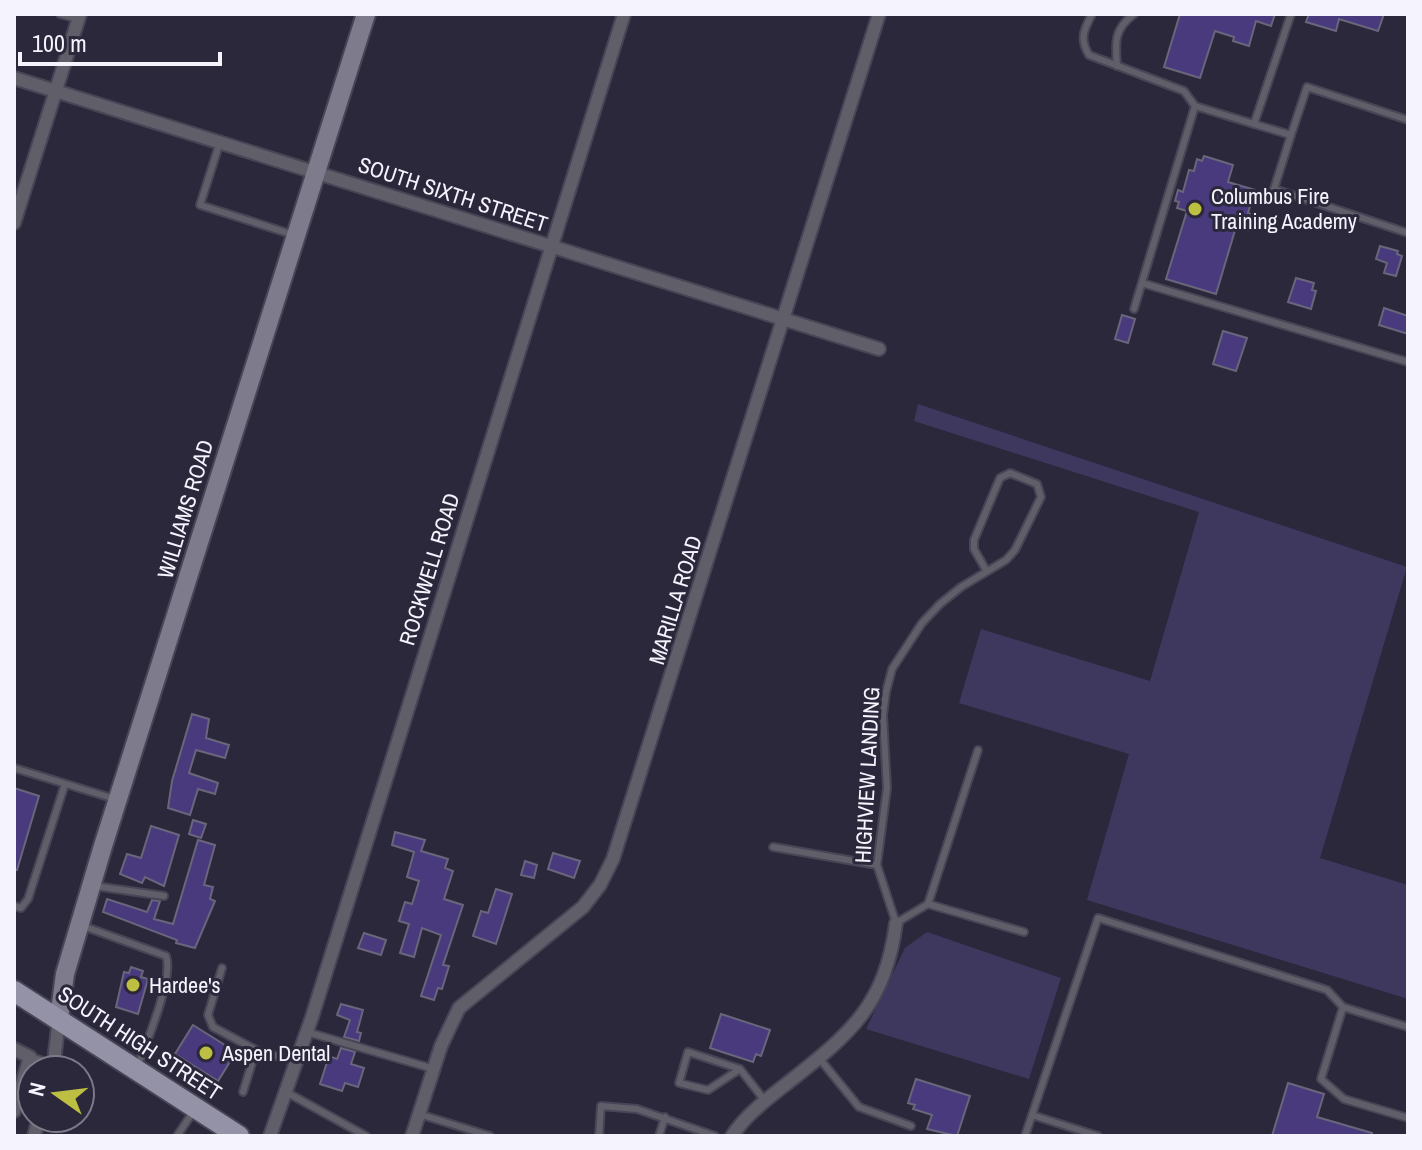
<svg xmlns="http://www.w3.org/2000/svg" width="1422" height="1150" viewBox="0 0 1422 1150" font-family="'Archivo Narrow',sans-serif">
	<style>
		.green { fill: #3e385f }
		.building { fill: #493a7d; stroke: #69667c; stroke-width: 2 }
		.lines { fill: none; stroke-linecap: round; stroke-linejoin: round }
		.lane-casing { stroke: #474556; stroke-width: 10 }
		.street-casing { stroke: #474556; stroke-width: 16 }
		.secondary-casing { stroke: #474556; stroke-width: 22 }
		.primary-casing { stroke: #474556; stroke-width: 24 }
		.lane { stroke: #605f69; stroke-width: 6 }
		.street { stroke: #605f69; stroke-width: 12 }
		.secondary { stroke: #7e7c8c; stroke-width: 18 }
		.primary { stroke: #9492a6; stroke-width: 20 }
		.poi-dot { fill: #bdbf43; stroke: #2b283b; stroke-width: 3 }
		.labels { text-anchor: middle; stroke-width: 6; stroke-linejoin: round; paint-order: stroke }
		.street-label { font-size: 22px; fill: #f5f4fe; stroke: #2b283b }
		.poi-label { font-size: 22px; fill: #f5f4fe; stroke: #2b283b; text-anchor: start }
	</style>
	<rect width="100%" height="100%" fill="#2b283b"/>
	<g class="green">
		<polygon points="918,404 1407,567 1320,858 1408,885 1408,999 1087,900 1129,754 959,703 981,629 1150,681 1199,512 914,421"/>
		<polygon points="927,932 1061,978 1029,1079 866,1029 905,948"/>
	</g>
	<g class="building">
		<polygon points="1180,14 1275,14 1271,26 1256,21 1249,46 1233,41 1234,37 1215,31 1200,78 1164,67"/>
		<polygon points="1309,14 1384,14 1378,31 1339,19 1336,31 1306,22"/>
		<polygon points="1204,156 1233,165 1228,182 1255,190 1248,213 1250,214 1248,221 1251,222 1249,231 1236,227 1216,294 1166,279 1187,211 1177,208 1179,202 1175,201 1178,190 1183,192 1189,170 1194,171 1197,159 1202,161"/>
		<polygon points="1380,246 1398,251 1397,254 1402,256 1396,276 1384,273 1387,263 1376,259"/>
		<polygon points="1296,278 1314,283 1312,290 1316,291 1311,309 1288,302"/>
		<polygon points="1384,308 1408,316 1408,334 1379,325"/>
		<polygon points="1122,315 1135,319 1128,343 1115,339"/>
		<polygon points="1223,331 1247,338 1236,371 1213,364"/>
		<polygon points="192,714 209,719 206,738 229,745 225,758 196,750 189,773 218,783 215,794 198,789 190,815 168,808 172,781"/>
		<polygon points="14,788 39,796 17,870 14,870"/>
		<polygon points="193,820 206,824 201,838 189,834"/>
		<polygon points="151,826 179,835 164,886 145,877 142,883 120,874 127,854 141,858"/>
		<polygon points="395,832 425,840 421,851 448,859 445,868 453,871 444,899 463,905 443,965 449,966 442,989 438,988 434,1000 421,996 441,935 422,928 414,957 400,953 409,924 399,921 405,902 412,904 419,881 407,877 414,852 392,845"/>
		<polygon points="198,840 215,845 204,885 213,887 210,899 215,901 195,948 176,943 177,940 103,912 107,899 147,912 152,900 160,901 154,919 173,924"/>
		<polygon points="553,853 580,861 574,878 548,869"/>
		<polygon points="525,861 537,865 534,878 521,875"/>
		<polygon points="496,889 512,894 496,944 473,936 481,911 488,913"/>
		<polygon points="364,933 386,940 381,955 358,948"/>
		<polygon points="131,967 143,971 141,977 148,979 138,1014 116,1007 124,972 129,973"/>
		<polygon points="341,1004 363,1010 357,1032 361,1033 359,1041 344,1037 350,1020 337,1015"/>
		<polygon points="721,1014 770,1030 761,1056 756,1054 753,1062 710,1048"/>
		<polygon points="193,1025 236,1052 218,1081 175,1054"/>
		<polygon points="341,1048 355,1052 351,1064 364,1068 358,1087 345,1083 342,1091 320,1084 329,1056 337,1059"/>
		<polygon points="916,1079 970,1096 957,1136 927,1129 932,1115 913,1109 915,1105 908,1103"/>
		<polygon points="1288,1083 1324,1094 1317,1117 1372,1133 1371,1136 1272,1136"/>
	</g>
	<g class="lines">
		<g class="lane-casing">
			<g id="lane">
				<polyline points="60,14 78,19"/>
				<path d="M1092,14C1084,30 1079,38 1089,55L1184,91L1195,106"/>
				<path d="M1117,66C1115,42 1114,29 1134,14"/>
				<polyline points="1254,124 1291,135 1307,87 1408,120"/>
				<polyline points="1291,135 1274,189 1408,233"/>
				<polyline points="220,142 200,205 294,235"/>
				<polyline points="1142,283 1408,362"/>
				<polyline points="1134,309 1195,106 1254,124 1291,14"/>
				<polyline points="978,750 928,904 1024,932"/>
				<polyline points="14,768 115,799"/>
				<polyline points="773,847 877,865"/>
				<polyline points="95,886 164,896"/>
				<polyline points="928,904 896,923 877,865 887,788 883,715 886,692 892,669 922,623 940,604 961,587 1006,560 1015,550 1041,497 1037,484 1010,473 1000,478 974,540 974,549 986,570"/>
				<polyline points="14,906 21,908 28,899 65,784"/>
				<path d="M83,926L166,956C174,977 146,1045 137,1067"/>
				<polyline points="222,968 208,1015 213,1027 256,1050"/>
				<polyline points="1343,1007 1321,1079 1344,1099 1408,1118"/>
				<polyline points="307,1032 434,1069"/>
				<polyline points="30,1057 54,1064"/>
				<polyline points="819,1058 859,1107 911,1126"/>
				<polyline points="740,1069 708,1090 679,1083 688,1052 740,1069 765,1101"/>
				<polyline points="243,1092 256,1050 296,1062"/>
				<polyline points="286,1092 366,1136"/>
				<polyline points="419,1114 490,1136"/>
				<polyline points="1032,1115 1098,1136"/>
				<polyline points="177,1136 193,1112"/>
				<polyline points="599,1136 601,1106 637,1109 715,1136"/>
				<polyline points="659,1136 665,1117"/>
				<polyline points="1025,1136 1098,918 1327,990 1343,1007 1408,1027"/>
			</g>
		</g>
		<g class="street-casing">
			<g id="street">
				<polyline points="14,78 879,349"/>
				<polyline points="14,223 80,14"/>
				<polyline points="14,1049 30,1057 14,1111"/>
				<polyline points="53,1070 59,1019"/>
				<polyline points="34,1136 39,1118"/>
				<polyline points="270,1136 312,1017 624,14"/>
				<polyline points="412,1136 441,1046 459,1008 583,907 600,885 613,859 879,14"/>
				<path d="M732,1136C746,1115 766,1100 785,1085C848,1035 885,1008 896,923"/>
			</g>
		</g>
		<g class="secondary-casing">
			<polyline id="secondary" points="59,1019 65,974 103,846 366,14"/>
		</g>
		<g class="primary-casing">
			<polyline id="primary" points="14,991 239,1136"/>
		</g>
		<use href="#lane" class="lane"/>
		<use href="#street" class="street"/>
		<use href="#secondary" class="secondary"/>
		<use href="#primary" class="primary"/>
	</g>
	<g class="poi-dot">
		<circle cx="1195" cy="209" r="8"/>
		<circle cx="133" cy="985" r="8"/>
		<circle cx="206" cy="1053" r="8"/>
	</g>
	<g class="labels">
		<g class="street-label">
			<text transform="translate(453 194) rotate(18)" y="8">SOUTH SIXTH STREET</text>
			<text transform="translate(185 509) rotate(-73)" y="8">WILLIAMS ROAD</text>
			<text transform="translate(429 569) rotate(-73)" y="8">ROCKWELL ROAD</text>
			<text transform="translate(675 600) rotate(-73)" y="8">MARILLA ROAD</text>
			<text transform="translate(867 775) rotate(-87)" y="8">HIGHVIEW LANDING</text>
			<text transform="translate(140 1043) rotate(33)" y="8">SOUTH HIGH STREET</text>
		</g>
		<g class="poi-label">
			<text x="1211" y="204">Columbus Fire<tspan x="1211" dy="25">Training Academy</tspan></text>
			<text x="149" y="993">Hardee's</text>
			<text x="222" y="1061">Aspen Dental</text>
		</g>
	</g>
	<rect width="1422" height="1150" fill="none" stroke="#f5f4fe" stroke-width="32"/>
	<g transform="translate(56 1094) rotate(284)"><circle r="38" fill="#2b283b" stroke="#7c7a89" stroke-width="2"/>
	<path d="M0-6L14 30L0 20L-14 30Z" fill="#bdbf43"/>
	<text y="-12" font-size="22" font-weight="bold" text-anchor="middle" fill="#f5f4fe">N</text>
	</g>
	<path d="M20 52v12h200v-12" fill="none" stroke="#f5f4fe" stroke-width="4"/>
	<text x="32" y="52" font-size="24" fill="#f5f4fe" stroke="#2b283b" stroke-width="6" paint-order="stroke">100 m</text>
</svg>
